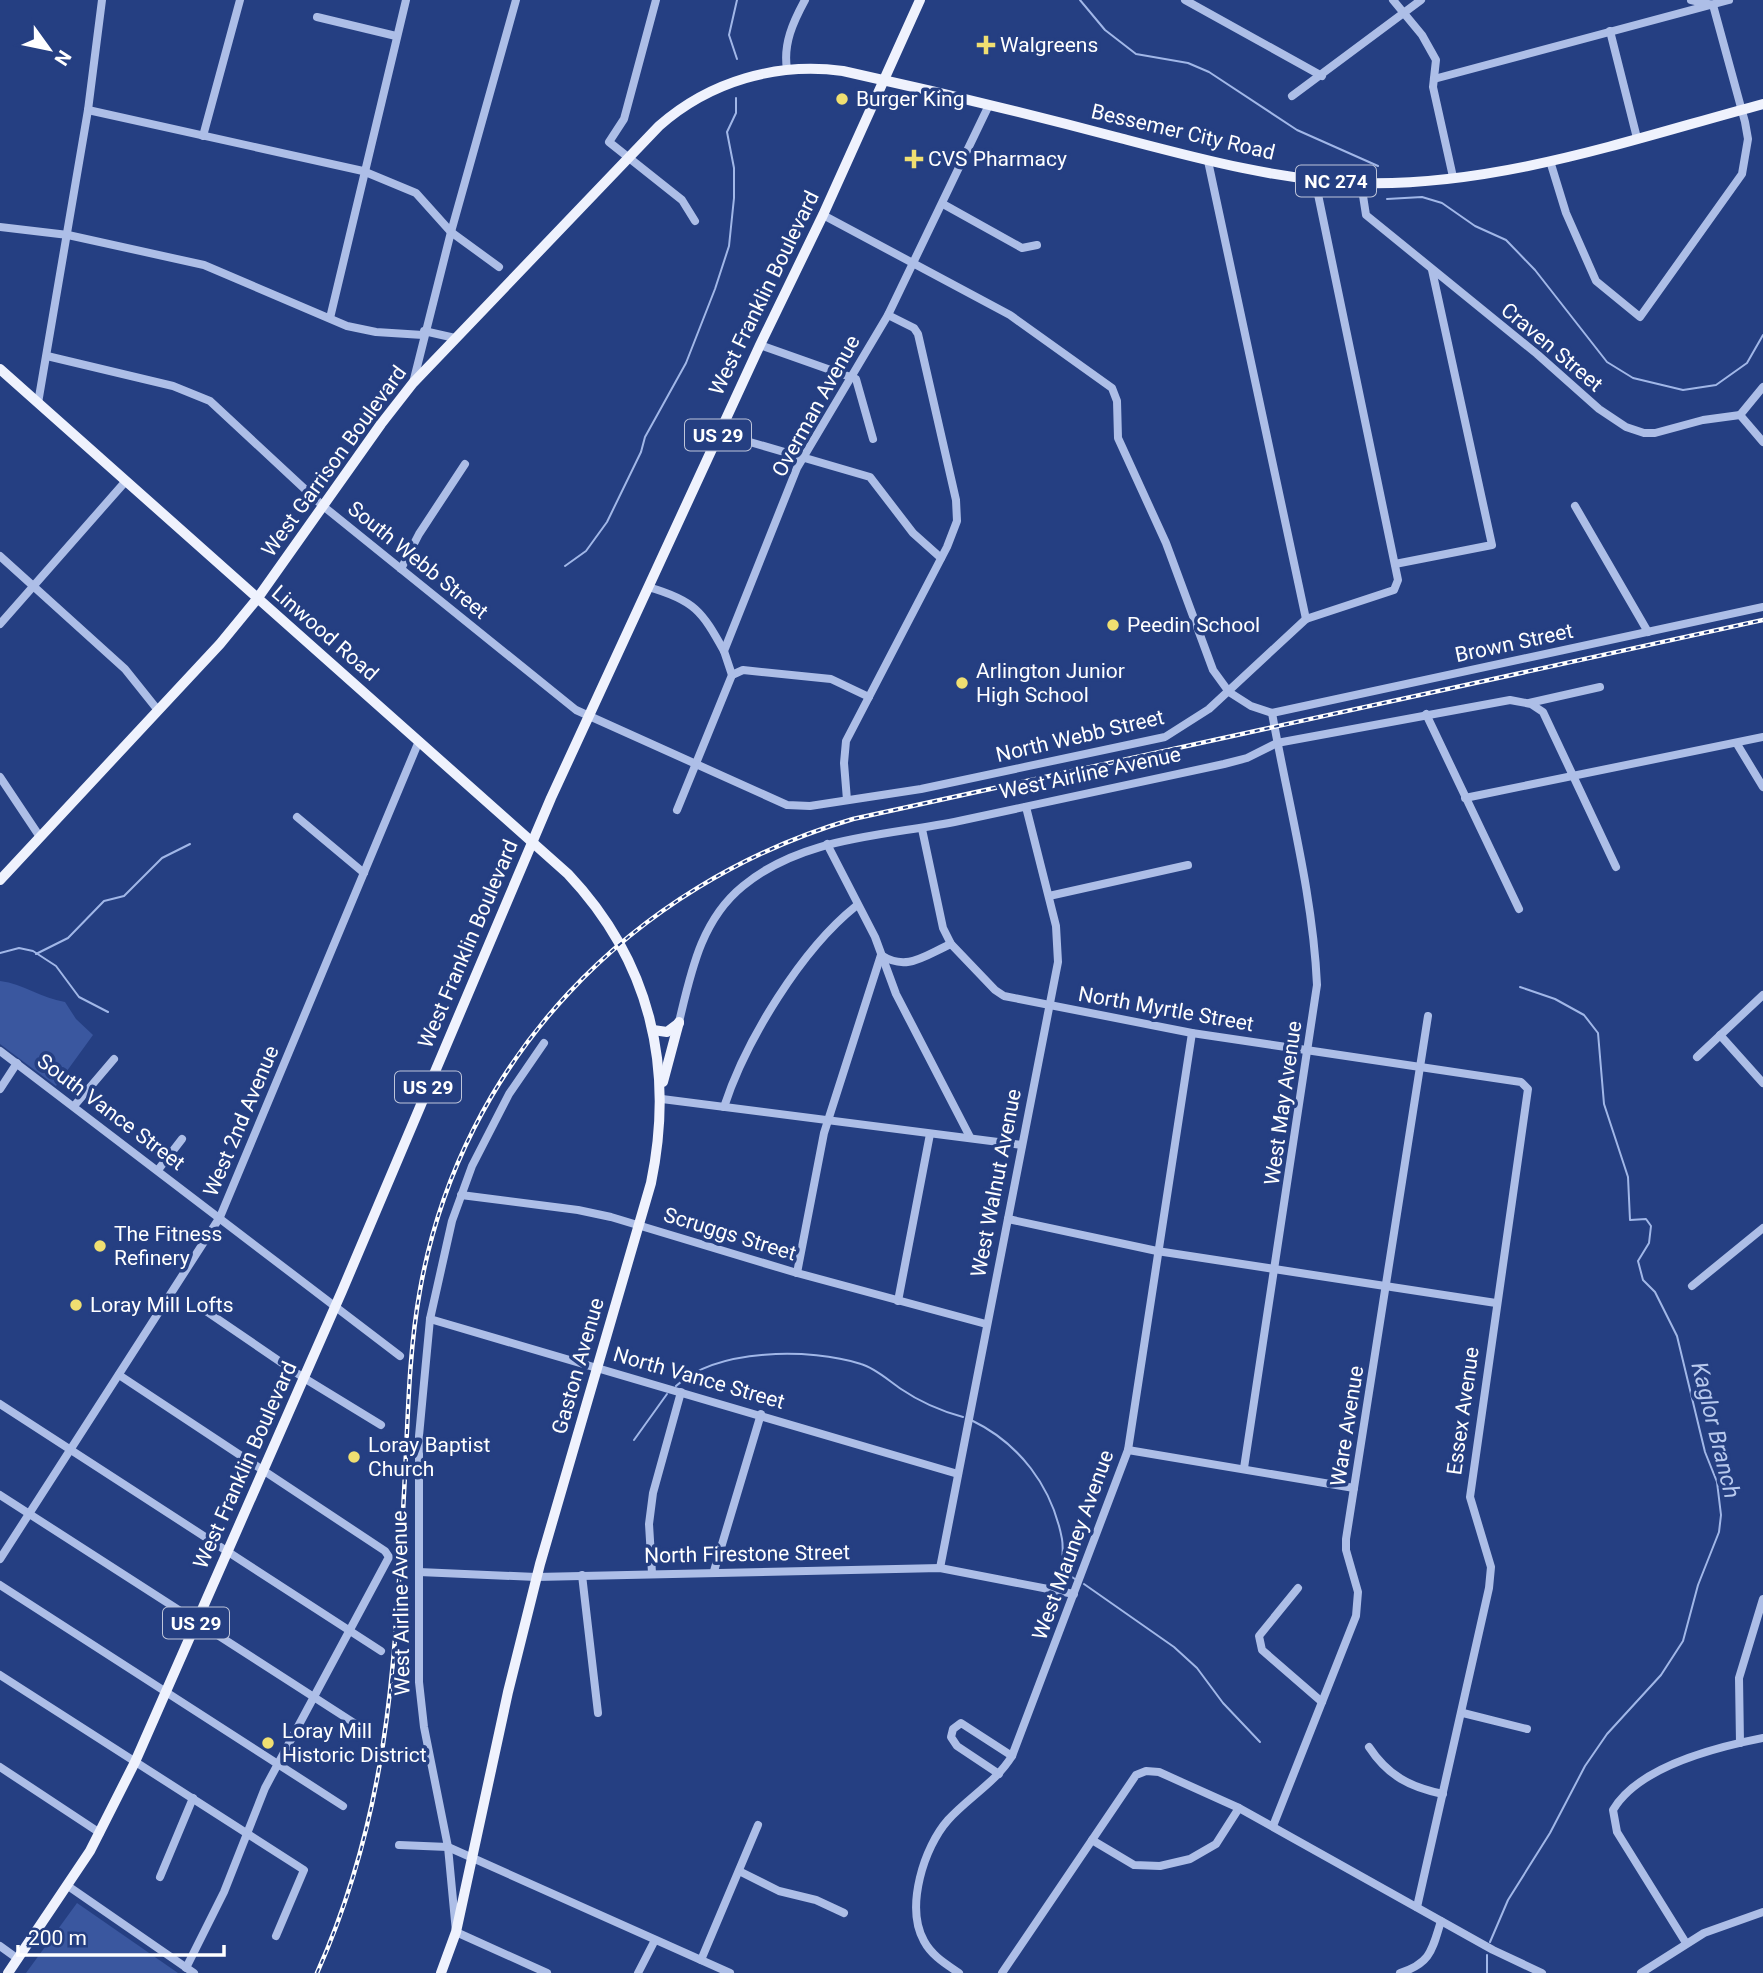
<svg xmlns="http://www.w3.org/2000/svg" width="1763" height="1973" viewBox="0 0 1763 1973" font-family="Roboto,sans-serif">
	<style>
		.green { fill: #3a579f }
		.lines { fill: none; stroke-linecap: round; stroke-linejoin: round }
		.stream { stroke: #a1b7e8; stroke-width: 2 }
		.minor { stroke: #adbee7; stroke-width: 8 }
		.major { stroke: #eff2fd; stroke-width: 10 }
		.rail-casing { stroke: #fff; stroke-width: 4.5 }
		.rail { stroke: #253f82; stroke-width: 2; stroke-dasharray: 5; stroke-linecap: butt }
		.poi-dot { fill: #f0df71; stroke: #253f82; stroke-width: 2.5 }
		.labels { text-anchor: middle; stroke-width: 7; stroke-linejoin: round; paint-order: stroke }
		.shield { fill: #253f82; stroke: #bec5da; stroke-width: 2 }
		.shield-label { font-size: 19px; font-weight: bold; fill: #fff }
		.poi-label { font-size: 21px; fill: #fff; stroke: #253f82; text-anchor: start }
		.street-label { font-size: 21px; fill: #fff; stroke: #253f82 }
		.water-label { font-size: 23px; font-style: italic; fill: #b8c9ee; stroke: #253f82 }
	</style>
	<rect width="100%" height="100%" fill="#253f82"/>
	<g class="green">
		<path d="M0,981C24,984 41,998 65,1002L76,1019L93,1035L56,1086L0,1044Z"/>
		<polygon points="77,1903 178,1973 26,1973"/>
	</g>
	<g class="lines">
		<g class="stream">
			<polyline points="1080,0 1105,30 1136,54 1188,63 1209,72 1297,130 1378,166"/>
			<polyline points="737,59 729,35 737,0"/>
			<polyline points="1387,199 1422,197 1442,203 1475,226 1506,240 1535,270 1607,362 1633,378 1683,390 1716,385 1747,363 1763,335"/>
			<polyline points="565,566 586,551 607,522 641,452 645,437 686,363 715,289 729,246 734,198 734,168 727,132 736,113 736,98"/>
			<polyline points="0,953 19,948 33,951 56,966 79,997 108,1012"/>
			<polyline points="36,954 68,938 104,901 124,896 162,858 190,844"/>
			<path d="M676,1386C717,1348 810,1348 861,1364C875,1368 888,1380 901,1389C920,1402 941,1411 963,1417"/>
			<path d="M971,1420C1019,1443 1052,1486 1062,1539C1064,1550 1061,1561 1063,1571L1075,1579"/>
			<polyline points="634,1440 667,1394"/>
			<polyline points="1084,1584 1174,1647 1197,1668 1223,1703 1260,1742"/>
			<polyline points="1490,1942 1508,1900 1550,1833 1585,1766 1607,1734 1661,1675 1683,1641 1698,1585 1719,1532 1721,1515 1717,1482 1705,1452 1677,1336 1655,1292 1643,1280 1638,1261 1649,1243 1651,1226 1646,1219 1630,1220 1628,1177 1604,1104 1598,1033 1584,1015 1555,999 1520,987"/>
			<polyline points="1487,1955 1487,1973"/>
		</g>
		<g class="minor">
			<polyline points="656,0 624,119 609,142 682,200 695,221"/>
			<polyline points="1185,0 1322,76"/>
			<polyline points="1393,0 1422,35 1436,60 1433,87 1453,177"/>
			<polyline points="317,17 396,36"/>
			<polyline points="1610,31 1637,138"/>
			<path d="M787,69C783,44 793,22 805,0"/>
			<polyline points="1434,79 1729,0"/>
			<polyline points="1292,96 1421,0"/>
			<polyline points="88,110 363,171 416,193 451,232 499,267"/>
			<polyline points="203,136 240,0"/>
			<polyline points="1208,161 1306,619"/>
			<polyline points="1550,161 1566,213 1596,281 1640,317 1742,174 1748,139 1745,122 1713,5 1691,0"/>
			<polyline points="1361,183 1366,215 1537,354 1599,409 1626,427 1644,433 1655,433 1703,420 1740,415"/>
			<polyline points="943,204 1022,248 1037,245"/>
			<polyline points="823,215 1010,315 1112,388 1117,401 1118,438 1166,543 1213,670 1229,692 1251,706 1272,713 1763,607"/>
			<polyline points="0,227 68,235 204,265 347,326 376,332 423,335"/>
			<polyline points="330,318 406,0"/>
			<polyline points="424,331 455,338"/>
			<polyline points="760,345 856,379 873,439"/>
			<polyline points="47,356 173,386 210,401 323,506 576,710 787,805 810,806 921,789 1165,737 1209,709 1306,619 1394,590 1398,580 1315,180"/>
			<polyline points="413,383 451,232 516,0"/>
			<polyline points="38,403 88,110 102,0"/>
			<polyline points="1740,415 1763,387"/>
			<polyline points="1740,415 1763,442"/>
			<polyline points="719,433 870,477 913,533 941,558"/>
			<polyline points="1575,506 1648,632"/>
			<polyline points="0,556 125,669 157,709"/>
			<polyline points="1395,564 1492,545 1432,270"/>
			<polyline points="401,569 419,534 465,464"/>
			<path d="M648,587C694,600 702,611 724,651"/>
			<polyline points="0,624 125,482"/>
			<polyline points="732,675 743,670 831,679 869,697"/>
			<polyline points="1529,703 1600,687"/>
			<polyline points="1426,714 1519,909"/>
			<polyline points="1737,744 1763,787"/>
			<polyline points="0,777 40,837"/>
			<polyline points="1465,798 1763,737"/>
			<polyline points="847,800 844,763 846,741 947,547 957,521 956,500 918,334 914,328 888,315"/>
			<polyline points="677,810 732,675 724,651 797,468 888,315 989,105"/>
			<polyline points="297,817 364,873"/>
			<polyline points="922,829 943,928 951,944 995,990 1004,996 1192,1033 1521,1082 1528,1089 1470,1497 1491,1567 1489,1588 1417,1907"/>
			<polyline points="827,844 875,937 896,994 970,1137"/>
			<polyline points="1049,896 1188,865"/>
			<path d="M679,1022C691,972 701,920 743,886C803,836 887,836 959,821C1048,802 1136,783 1224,764L1247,758L1277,743L1510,700L1531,704L1543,712L1616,867"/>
			<polyline points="1720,1035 1763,1083"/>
			<polyline points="544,1043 509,1094 472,1166 452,1221 430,1319 419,1436 419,1682 424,1727 448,1847 456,1932 547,1973"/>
			<polyline points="0,1051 400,1356"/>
			<polyline points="1697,1057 1763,995"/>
			<polyline points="0,1089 17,1063"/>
			<polyline points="662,1099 1022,1145"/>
			<polyline points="74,1106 114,1059"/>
			<path d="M724,1107C746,1040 801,950 856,906"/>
			<polyline points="158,1170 182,1139"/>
			<polyline points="461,1195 578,1210 611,1217 797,1273 986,1324"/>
			<polyline points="1008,1219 1157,1251 1496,1303"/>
			<path d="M797,1273L824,1133L881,955C907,972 925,955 951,944"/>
			<polyline points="1692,1286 1763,1228"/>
			<polyline points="898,1301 930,1134"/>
			<polyline points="203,1309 304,1378 381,1425"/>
			<polyline points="430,1319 958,1474"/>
			<polyline points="119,1375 385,1551 389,1557 265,1788 224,1892 186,1968"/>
			<polyline points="0,1404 381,1651"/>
			<polyline points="1128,1450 1354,1488"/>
			<path d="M1244,1468L1317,985C1313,894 1288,803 1272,713"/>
			<polyline points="0,1495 365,1730"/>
			<polyline points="0,1559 220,1217 419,741"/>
			<polyline points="940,1568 1058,962 1056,926 1026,807"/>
			<polyline points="714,1571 761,1414"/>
			<polyline points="419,1572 536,1577 940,1568 1074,1594"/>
			<polyline points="652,1573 649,1524 653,1493 681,1392"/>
			<polyline points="582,1575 598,1713"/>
			<polyline points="0,1585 343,1806"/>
			<polyline points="1298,1588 1259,1636 1262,1650 1322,1702"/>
			<polyline points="0,1675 304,1870 276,1936"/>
			<polyline points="1463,1713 1527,1729"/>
			<polyline points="1740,1743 1739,1678 1763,1599"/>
			<path d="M1369,1747C1388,1776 1410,1787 1443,1794"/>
			<polyline points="0,1767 100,1833"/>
			<polyline points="999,1774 957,1746 951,1737 953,1729 961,1723 1012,1756"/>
			<polyline points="1273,1826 1356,1616 1358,1592 1346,1550 1346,1539 1428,1016"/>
			<polyline points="1092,1840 1134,1865 1160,1866 1190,1859 1216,1844 1239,1808"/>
			<polyline points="399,1845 448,1847 730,1973"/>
			<polyline points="739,1871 779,1891 816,1900 844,1913"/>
			<polyline points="160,1877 193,1798"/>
			<polyline points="68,1886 194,1973"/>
			<path d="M1686,1943L1617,1832L1613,1810C1638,1767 1717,1747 1763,1738"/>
			<polyline points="0,1946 18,1959"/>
			<polyline points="701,1960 758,1825"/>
			<polyline points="638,1973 655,1940"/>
			<path d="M959,1973C946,1964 932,1956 924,1941C905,1907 924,1847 948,1820C969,1797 996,1782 1012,1756L1128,1450L1192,1033"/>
			<polyline points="1002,1973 1136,1775 1146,1771 1159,1772 1239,1808 1493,1950 1542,1973"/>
			<path d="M1400,1973C1431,1963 1432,1950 1441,1921"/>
			<polyline points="1641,1973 1704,1933 1763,1912"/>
		</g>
		<g class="major">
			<path d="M0,369L568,874C650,961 675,1067 651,1183L540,1564L508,1692L456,1932L441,1973"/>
			<path d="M0,880L220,644L257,599L381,424L413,383L659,126C710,81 777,62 843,71C934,91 1025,113 1116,137C1196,158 1276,180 1359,183C1497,187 1632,139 1763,104"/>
			<polyline points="653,1030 667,1032 679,1023"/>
			<polyline points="663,1082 679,1022"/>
			<polyline points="8,1973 90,1851 135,1762 342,1291 551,798 760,345 823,215 920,0"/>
		</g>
		<g class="rail-casing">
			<path id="rail" d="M317,1973C392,1805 395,1654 405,1475C408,1413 409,1351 420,1290C461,1060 632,884 853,819L1763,620"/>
		</g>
		<use href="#rail" class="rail"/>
	</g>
	<g class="poi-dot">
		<path d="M982.5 34.5h7v7h7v7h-7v7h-7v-7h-7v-7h7z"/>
		<circle cx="842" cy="99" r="7"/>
		<path d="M910.5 148.5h7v7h7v7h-7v7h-7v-7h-7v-7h7z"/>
		<circle cx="1113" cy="625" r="7"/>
		<circle cx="962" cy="683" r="7"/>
		<circle cx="100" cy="1246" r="7"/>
		<circle cx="76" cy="1305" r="7"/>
		<circle cx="354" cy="1457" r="7"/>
		<circle cx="268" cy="1743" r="7"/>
	</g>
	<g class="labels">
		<g class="shield">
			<rect x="1296" y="165.5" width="80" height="31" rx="5"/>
			<rect x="685" y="419.5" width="66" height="31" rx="5"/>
			<rect x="395" y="1071.5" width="66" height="31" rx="5"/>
			<rect x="163" y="1607.5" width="66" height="31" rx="5"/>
		</g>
		<g class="shield-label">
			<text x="1336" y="188">NC 274</text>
			<text x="718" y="442">US 29</text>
			<text x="428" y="1094">US 29</text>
			<text x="196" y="1630">US 29</text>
		</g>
		<g class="poi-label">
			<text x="1000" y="52">Walgreens</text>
			<text x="856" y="106">Burger King</text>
			<text x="928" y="166">CVS Pharmacy</text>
			<text x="1127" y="632">Peedin School</text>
			<text x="976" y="678">Arlington Junior<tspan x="976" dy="24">High School</tspan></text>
			<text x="114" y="1241">The Fitness<tspan x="114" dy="24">Refinery</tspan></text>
			<text x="90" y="1312">Loray Mill Lofts</text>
			<text x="368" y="1452">Loray Baptist<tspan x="368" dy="24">Church</tspan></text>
			<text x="282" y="1738">Loray Mill<tspan x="282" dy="24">Historic District</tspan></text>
		</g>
		<g class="street-label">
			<text transform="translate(1183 132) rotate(13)" y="7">Bessemer City Road</text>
			<text transform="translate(764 293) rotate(-64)" y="7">West Franklin Boulevard</text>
			<text transform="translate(1552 347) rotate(40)" y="7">Craven Street</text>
			<text transform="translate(816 406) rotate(-61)" y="7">Overman Avenue</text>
			<text transform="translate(334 461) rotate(-54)" y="7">West Garrison Boulevard</text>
			<text transform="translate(418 560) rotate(39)" y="7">South Webb Street</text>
			<text transform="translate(325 633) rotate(41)" y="7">Linwood Road</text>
			<text transform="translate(1514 643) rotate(-12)" y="7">Brown Street</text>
			<text transform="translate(1080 736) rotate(-13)" y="7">North Webb Street</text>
			<text transform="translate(1090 773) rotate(-12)" y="7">West Airline Avenue</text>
			<text transform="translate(468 944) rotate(-67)" y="7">West Franklin Boulevard</text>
			<text transform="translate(1166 1009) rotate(10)" y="7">North Myrtle Street</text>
			<text transform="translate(1283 1103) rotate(-82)" y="7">West May Avenue</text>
			<text transform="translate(111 1112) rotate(37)" y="7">South Vance Street</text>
			<text transform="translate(241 1121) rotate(-67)" y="7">West 2nd Avenue</text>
			<text transform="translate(996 1183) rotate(-79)" y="7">West Walnut Avenue</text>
			<text transform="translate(730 1234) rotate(17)" y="7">Scruggs Street</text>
			<text transform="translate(578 1366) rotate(-74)" y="7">Gaston Avenue</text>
			<text transform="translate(699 1378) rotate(16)" y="7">North Vance Street</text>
			<text transform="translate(1463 1411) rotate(-82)" y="7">Essex Avenue</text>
			<text transform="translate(1347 1426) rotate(-81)" y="7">Ware Avenue</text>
			<text transform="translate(245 1465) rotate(-66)" y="7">West Franklin Boulevard</text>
			<text transform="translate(1073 1545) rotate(-70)" y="7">West Mauney Avenue</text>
			<text transform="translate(747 1554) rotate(-1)" y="7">North Firestone Street</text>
			<text transform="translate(401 1603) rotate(-91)" y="7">West Airline Avenue</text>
		</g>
		<g class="water-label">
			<text transform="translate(1716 1430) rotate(76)" y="8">Kaglor Branch</text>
		</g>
	</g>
	<g transform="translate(49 49) rotate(123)" stroke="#253f82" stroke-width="5" paint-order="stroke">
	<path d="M0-5L12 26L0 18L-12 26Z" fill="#ffffff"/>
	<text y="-10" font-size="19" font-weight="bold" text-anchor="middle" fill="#ffffff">N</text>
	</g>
	<path d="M18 1945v10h206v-10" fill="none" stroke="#ffffff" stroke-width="3.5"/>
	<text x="28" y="1945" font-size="21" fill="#ffffff" stroke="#253f82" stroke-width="5" paint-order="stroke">200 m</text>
</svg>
